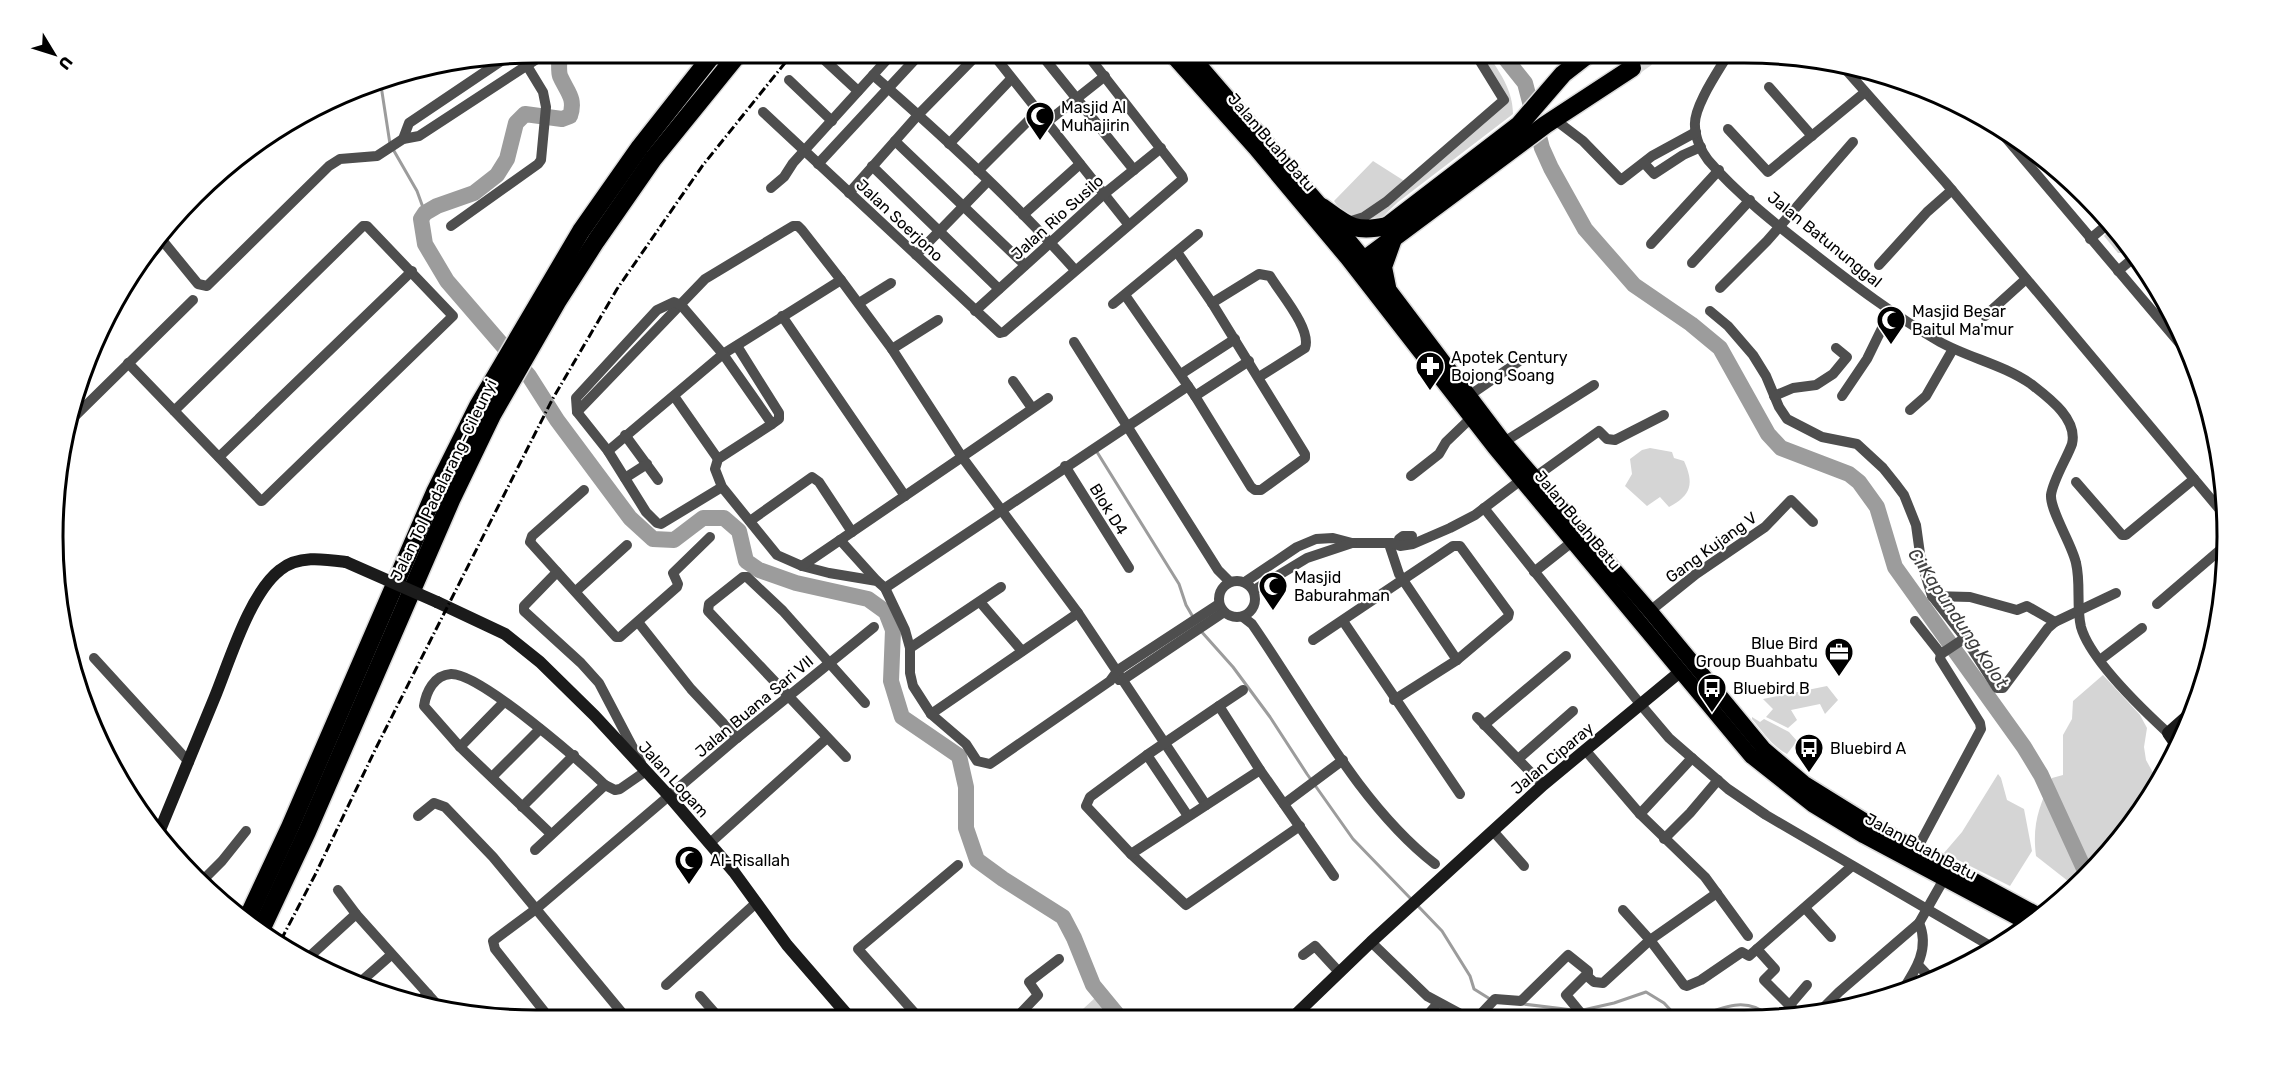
<svg xmlns="http://www.w3.org/2000/svg" width="2280" height="1073" viewBox="0 0 2280 1073" font-family="Rubik,sans-serif">
	<style>
		.green { fill: #d5d5d5 }
		.lines { fill: none; stroke-linecap: round; stroke-linejoin: round }
		.stream { stroke: #9c9c9c; stroke-width: 3 }
		.river { stroke: #9c9c9c; stroke-width: 16 }
		.highway-tunnel { stroke: #d9d9d9; stroke-width: 18; stroke-dasharray: 18 9; stroke-linecap: butt }
		.primary-casing { stroke: #dbdbdb; stroke-width: 18 }
		.highway-casing { stroke: #dbdbdb; stroke-width: 21 }
		.street { stroke: #4e4e4e; stroke-width: 10 }
		.secondary { stroke: #1b1b1b; stroke-width: 12 }
		.primary { stroke: #000; stroke-width: 15 }
		.highway { stroke: #000; stroke-width: 18 }
		.rail { stroke: #000; stroke-width: 3; stroke-dasharray: 9 3 1.5 3; stroke-linecap: butt }
		.secondary-bridge { stroke: #1b1b1b; stroke-width: 12 }
		.labels { text-anchor: middle; stroke-width: 4.5; stroke-linejoin: round; paint-order: stroke }
		.poi-label { font-size: 16px; fill: #000; stroke: #fff; text-anchor: start }
		.street-label { font-size: 16px; fill: #000; stroke: #fff }
		.water-label { font-size: 18px; font-style: italic; fill: #3d3d3d; stroke: #fff }
		.rim { fill: none; stroke: #000; stroke-width: 3 }
	</style>
	<rect width="100%" height="100%" fill="#fff"/>
	<g class="green">
		<path d="M1478,53H1487C1500,73 1513,90 1513,114L1398,202L1375,224L1351,225L1334,201L1373,161L1406,182L1501,100Z"/>
		<polygon points="2112,226 2131,249 2123,253 2118,253 2104,236"/>
		<path d="M1650,448L1672,452L1674,458L1684,461C1694,483 1692,495 1669,507L1660,497L1647,506L1625,486L1632,474L1630,459L1642,450Z"/>
		<path d="M2103,675L2140,715L2147,728L2144,747L2146,760L2157,780L2128,831L2073,885L2036,856C2032,824 2039,807 2052,778L2063,775V735L2072,719L2073,701Z"/>
		<polygon points="1827,686 1838,700 1825,714 1820,704 1791,710 1797,720 1788,728 1766,717 1773,709 1763,699"/>
		<path d="M1752,717L1760,722L1764,719L1789,732L1797,741L1787,754C1772,746 1762,731 1752,719Z"/>
		<polygon points="1998,774 2001,778 2007,800 2024,809 2032,851 2010,886 1944,853 1962,832"/>
		<polygon points="1095,998 1116,1019 1072,1019"/>
	</g>
	<g class="lines">
		<g class="stream">
			<polyline points="380,79 390,144 417,191 425,213"/>
			<polyline points="1097,452 1179,584 1186,605 1193,617"/>
			<polyline points="1200,630 1233,667 1270,717 1307,774 1353,839 1412,900"/>
			<polyline points="1417,905 1442,931 1470,976 1474,989 1490,999"/>
			<polyline points="1523,1004 1573,1010"/>
			<polyline points="1583,1010 1614,1003 1646,992 1664,1003 1677,1017"/>
			<path d="M1698,1017C1722,1007 1747,996 1769,1016"/>
		</g>
		<g class="river">
			<path d="M559,53C560,60 558,70 560,76C567,92 576,98 570,116L562,119L525,114L516,123L507,159L497,175L474,193L437,206L425,213L421,219L425,244L447,281L529,376L557,420L630,518L653,539L674,540L703,518H724L739,531L746,561L759,570L796,583L868,599L886,612L893,630L891,681L902,717L959,756L966,787V828L977,860L1003,879L1063,917L1074,938L1093,985L1121,1019"/>
			<polyline points="1501,53 1525,83 1542,148 1551,168 1585,229 1634,285 1691,324 1720,348 1768,434 1781,448 1849,474 1859,482 1877,507 1895,567 2024,747 2041,775 2086,873"/>
		</g>
		<polyline class="highway-tunnel" points="1632,68 1653,53"/>
		<g class="primary-casing">
			<g id="primary">
				<polyline points="1170,53 1255,148 1347,258 1494,447 1751,756 1813,805 1864,836 2031,925"/>
				<polyline points="1189,53 1322,207 1387,287 1504,442 1650,611 1764,749 1804,783 1870,824 2042,917"/>
			</g>
		</g>
		<g class="highway-casing">
			<g id="highway">
				<path d="M1322,207C1348,226 1354,233 1387,226"/>
				<polyline points="1386,227 1519,125 1563,74 1590,53"/>
				<polyline points="1364,260 1545,125 1632,68"/>
				<polyline points="1387,287 1383,267 1393,239"/>
				<polyline points="247,919 290,827 435,492 478,406 581,231 640,147 714,53"/>
				<polyline points="262,928 307,832 452,498 492,415 557,302 596,241 653,159 739,53"/>
			</g>
		</g>
		<g class="street">
			<polyline points="817,53 858,91"/>
			<polyline points="875,53 884,62"/>
			<polyline points="992,53 1128,224"/>
			<polyline points="1040,53 1134,170"/>
			<polyline points="1536,53 1539,58 1548,53"/>
			<path d="M1729,53C1719,70 1693,107 1695,126C1695,137 1701,151 1708,160C1737,194 1778,226 1813,253C1854,285 1895,316 1940,342C1969,358 2004,365 2031,384C2049,398 2078,419 2072,444C2067,458 2053,480 2051,495C2050,511 2072,544 2076,563C2081,584 2076,606 2081,627C2090,659 2143,710 2168,733"/>
			<polyline points="1839,62 1946,183 2226,517"/>
			<path d="M873,75C943,136 1013,200 1075,270"/>
			<polyline points="789,80 832,121"/>
			<polyline points="1769,87 1812,136"/>
			<polyline points="763,112 1000,333 1004,332 1183,179 1182,176 1086,53"/>
			<polyline points="1554,119 1583,141 1621,180 1652,156 1696,132"/>
			<polyline points="1047,122 1105,76"/>
			<polyline points="1995,125 2193,359"/>
			<polyline points="1728,129 1768,172 1864,93"/>
			<polyline points="403,139 409,123 507,57"/>
			<polyline points="895,141 1025,265"/>
			<polyline points="949,144 1011,79"/>
			<polyline points="1644,163 1654,174 1683,155 1701,147"/>
			<polyline points="818,164 921,53"/>
			<polyline points="872,166 999,289"/>
			<polyline points="978,171 1038,111"/>
			<polyline points="771,188 784,177 793,163 893,53"/>
			<polyline points="849,193 918,115 979,53"/>
			<polyline points="1023,215 1080,164"/>
			<polyline points="1345,223 1364,217 1386,202 1504,100 1475,53"/>
			<polyline points="451,226 538,164 541,160 546,107 543,92 526,64"/>
			<polyline points="2090,239 2109,223"/>
			<polyline points="162,240 198,284 207,286 329,166 340,159 377,156 403,139 419,136 546,53"/>
			<polyline points="1651,244 1719,170"/>
			<polyline points="916,255 988,181"/>
			<polyline points="1692,263 1750,200"/>
			<polyline points="1879,265 1927,212 1952,190"/>
			<polyline points="2118,271 2136,256"/>
			<polyline points="135,273 163,241"/>
			<polyline points="1720,288 1767,241 1853,142"/>
			<polyline points="1125,295 1195,396 1251,487 1255,490 1261,490 1305,458 1305,454 1212,303 1177,252"/>
			<polyline points="859,303 891,283"/>
			<path d="M1212,303L1259,274L1270,276C1280,293 1312,329 1305,348L1259,377"/>
			<polyline points="1113,304 1198,234"/>
			<polyline points="975,311 1104,194 1161,148"/>
			<polyline points="1710,311 1728,326 1753,355 1766,376 1779,407 1787,419 1822,437 1857,444 1883,468 1895,483 1904,495 1916,525 1921,561 1932,596 1965,638 1997,688 2003,688 2048,628 2055,622 2116,593"/>
			<polyline points="782,316 905,496"/>
			<polyline points="1985,316 2026,279"/>
			<polyline points="1074,342 1218,570 1230,582"/>
			<polyline points="737,346 779,413 779,419 772,424"/>
			<polyline points="892,349 938,320"/>
			<polyline points="128,363 261,501 262,501 453,316 367,226 363,226 174,411"/>
			<polyline points="1181,374 1235,339"/>
			<polyline points="1013,381 1032,408"/>
			<polyline points="1470,395 1518,362"/>
			<polyline points="674,396 718,459"/>
			<polyline points="1195,396 1249,361"/>
			<polyline points="1774,396 1793,388 1816,385 1833,374 1847,357 1836,348"/>
			<polyline points="1842,396 1867,359 1890,312"/>
			<polyline points="1910,410 1926,396 1953,349"/>
			<polyline points="577,412 705,279 793,226 798,226 802,230 841,280"/>
			<polyline points="69,422 193,300"/>
			<polyline points="625,435 658,480"/>
			<polyline points="1504,442 1594,385"/>
			<polyline points="608,451 723,354 841,280 892,349 962,457 1048,398"/>
			<polyline points="219,457 412,271"/>
			<polyline points="1065,466 1129,568"/>
			<polyline points="1411,476 1439,454 1446,442 1471,418"/>
			<polyline points="1535,477 1599,431 1607,439 1615,440 1664,415"/>
			<polyline points="625,478 647,464"/>
			<polyline points="2076,482 2122,535 2126,535 2194,479"/>
			<polyline points="722,487 661,524 657,523 646,512 608,451 577,412 576,398 657,310 674,302 681,305 723,354 772,424 718,459 715,469 722,487 777,555 802,566 829,573 877,581 885,588 905,630 910,648 910,673 913,686 931,714 1078,613"/>
			<polyline points="584,490 532,536 530,542 616,637 620,637 677,587 678,584 673,573 710,537"/>
			<polyline points="1484,508 1641,705 1669,738 1692,758 1728,789 1766,815 1992,947"/>
			<polyline points="750,521 812,477 819,482 852,532"/>
			<polyline points="1399,539 1403,536 1412,536"/>
			<polyline points="840,540 877,581"/>
			<polyline points="1389,544 1399,574 1457,660"/>
			<polyline points="802,566 962,457 1078,613 1206,805"/>
			<polyline points="557,572 524,606 524,611 581,663 599,683 641,763"/>
			<polyline points="1534,572 1572,542"/>
			<circle cx="1237" cy="599" r="18"/>
			<polyline points="1245,582 1297,547 1316,539 1333,538 1352,543 1393,543 1400,546 1413,544 1450,528 1475,515 1521,480"/>
			<polyline points="885,588 1188,386"/>
			<polyline points="1254,590 1307,558 1352,543"/>
			<polyline points="576,591 627,545"/>
			<polyline points="1932,596 1970,597 2017,610 2027,606 2055,622"/>
			<polyline points="980,602 1022,651"/>
			<polyline points="2157,604 2227,544"/>
			<polyline points="1650,611 1696,574 1765,527 1791,500 1813,522"/>
			<path d="M1243,617L1252,624C1307,703 1359,805 1435,864"/>
			<polyline points="1343,621 1460,794"/>
			<polyline points="1915,621 1941,654"/>
			<polyline points="638,622 691,689 737,738"/>
			<polyline points="1313,640 1453,546 1460,546 1509,613 1508,617 1457,660 1394,700"/>
			<polyline points="910,648 1001,587"/>
			<polyline points="94,658 189,762"/>
			<polyline points="2100,660 2142,628"/>
			<polyline points="1119,680 1124,679 1224,612"/>
			<polyline points="1219,706 1243,690"/>
			<polyline points="931,714 966,744 977,761 990,764 1110,681 1118,670 1219,604"/>
			<polyline points="1477,717 1543,785"/>
			<polyline points="1484,725 1566,656"/>
			<polyline points="460,747 504,702"/>
			<polyline points="1586,751 1640,814 1705,877 1748,936"/>
			<polyline points="1147,755 1188,816"/>
			<polyline points="846,757 708,611 709,604 743,577 747,577 783,611 865,703"/>
			<polyline points="1518,759 1573,711"/>
			<polyline points="1260,770 1219,706 1147,755 1090,797 1086,806 1131,854 1186,905 1300,826"/>
			<polyline points="492,777 540,729"/>
			<polyline points="1284,804 1343,760"/>
			<polyline points="522,807 574,755"/>
			<polyline points="1640,814 1692,758"/>
			<polyline points="418,816 434,803 445,807 493,857 628,1020"/>
			<polyline points="1493,831 1524,866"/>
			<path d="M551,834L460,747L424,706C426,692 434,675 451,674C480,673 581,762 605,785"/>
			<polyline points="1664,839 1690,813 1718,780"/>
			<polyline points="710,843 827,738"/>
			<polyline points="1917,849 1981,729 1980,723 1940,659 1941,654 1965,638"/>
			<polyline points="535,850 605,785 615,790 620,789 646,771"/>
			<polyline points="1131,854 1260,770 1334,876"/>
			<polyline points="202,881 222,861 246,831"/>
			<polyline points="338,890 356,914"/>
			<polyline points="1805,908 1831,937"/>
			<polyline points="1623,910 1650,940 1684,985 1687,986 1701,980 1742,952 1749,956 1852,866"/>
			<polyline points="1371,942 1427,996 1466,1017"/>
			<polyline points="1757,949 1775,969 1764,980 1800,1016"/>
			<polyline points="1303,955 1315,946 1339,972"/>
			<polyline points="309,957 356,914 443,1011"/>
			<polyline points="1918,965 1933,981"/>
			<polyline points="357,985 391,955"/>
			<polyline points="666,985 756,903"/>
			<path d="M1902,991C1916,970 1930,948 1919,923"/>
			<polyline points="700,996 721,1020"/>
			<polyline points="416,1003 428,994"/>
			<polyline points="1789,1006 1807,985"/>
			<polyline points="1818,1013 1839,992 1919,923 1944,879"/>
			<polyline points="1478,1017 1495,999 1521,1001 1568,955 1588,971 1587,976 1594,982 1603,983 1650,940 1717,893"/>
			<polyline points="1584,1017 1566,995 1588,973"/>
			<polyline points="1425,1018 1438,1003"/>
			<polyline points="920,1019 858,949 958,865"/>
			<polyline points="1006,1019 1015,1019 1038,995 1029,982 1059,959"/>
			<polyline points="551,1020 495,949 493,941 536,909 737,738 874,627"/>
		</g>
		<g class="secondary">
			<polyline points="437,602 505,634 540,662 595,716 669,796 734,872 787,945 851,1019"/>
			<polyline points="2177,746 2168,733 2194,710"/>
			<path d="M160,830C178,787 196,743 214,699C229,663 249,594 280,570C298,555 324,559 346,562"/>
			<polyline points="1292,1018 1371,942 1543,785 1681,671"/>
		</g>
		<use href="#primary" class="primary"/>
		<use href="#highway" class="highway"/>
		<polyline class="rail" points="281,940 315,875 376,748 552,400 617,289 703,165 793,53"/>
		<polyline class="secondary-bridge" points="346,562 437,602"/>
	</g>
	<defs>
		<g id="mosque-pin" transform="scale(1.5)"><path d="M0 17L-7.5 6A9.5 9.5 0 1 1 7.5 6Z" fill="#000" stroke="#fff"/><path d="M3.5-4.9A6 6 0 1 0 3.5 4.9A5 5 0 1 1 3.5-4.9Z" fill="#fff"/></g>
		<g id="pharmacy-pin" transform="scale(1.5)"><path d="M0 17L-7.5 6A9.5 9.5 0 1 1 7.5 6Z" fill="#000" stroke="#fff"/><path d="M-2-6h4v4h4v4h-4v4h-4v-4h-4v-4h4Z" fill="#fff"/></g>
		<g id="office-pin" transform="scale(1.5)"><path d="M0 17L-7.5 6A9.5 9.5 0 1 1 7.5 6Z" fill="#000" stroke="#fff"/><path d="M-6-3h4V-5.5h4V-3h4V5H-6ZM-1-4.5V-3h2v-1.5ZM-6 0V1H6V0Z" fill="#fff"/></g>
		<g id="bus-pin" transform="scale(1.5)"><path d="M0 17L-7.5 6A9.5 9.5 0 1 1 7.5 6Z" fill="#000" stroke="#fff"/><path d="M-5-6H5V4H4V6H2V4H-2V6H-4V4H-5ZM-3.5-4V0h7V-4ZM-3.5 1.2v1.5H-2V1.2ZM2 1.2v1.5H3.5V1.2Z" fill="#fff"/></g>
	</defs>
	<g fill-rule="evenodd">
		<use href="#mosque-pin" x="1040" y="116"/>
		<use href="#mosque-pin" x="1891" y="320"/>
		<use href="#pharmacy-pin" x="1430" y="366"/>
		<use href="#mosque-pin" x="1273" y="586"/>
		<use href="#office-pin" x="1839" y="652"/>
		<use href="#bus-pin" x="1712" y="688"/>
		<use href="#bus-pin" x="1809" y="748"/>
		<use href="#mosque-pin" x="689" y="860"/>
	</g>
	<g class="labels">
		<g class="poi-label">
			<text x="1061" y="113">Masjid Al<tspan x="1061" dy="18">Muhajirin</tspan></text>
			<text x="1912" y="317">Masjid Besar<tspan x="1912" dy="18">Baitul Ma'mur</tspan></text>
			<text x="1451" y="363">Apotek Century<tspan x="1451" dy="18">Bojong Soang</tspan></text>
			<text x="1294" y="583">Masjid<tspan x="1294" dy="18">Baburahman</tspan></text>
			<text x="1818" y="649" text-anchor="end">Blue Bird<tspan x="1818" dy="18">Group Buahbatu</tspan></text>
			<text x="1733" y="694">Bluebird B</text>
			<text x="1830" y="754">Bluebird A</text>
			<text x="710" y="866">Al-Risallah</text>
		</g>
		<g class="street-label">
			<text transform="translate(1272 142) rotate(49)" y="6">Jalan Buah Batu</text>
			<text transform="translate(1057 217) rotate(-42)" y="6">Jalan Rio Susilo</text>
			<text transform="translate(900 220) rotate(43)" y="6">Jalan Soerjono</text>
			<text transform="translate(1825 239) rotate(39)" y="6">Jalan Batununggal</text>
			<text transform="translate(443 480) rotate(-64)" y="6">Jalan Tol Padalarang–Cileunyi</text>
			<text transform="translate(1109 509) rotate(58)" y="6">Blok D4</text>
			<text transform="translate(1578 520) rotate(50)" y="6">Jalan Buah Batu</text>
			<text transform="translate(1711 547) rotate(-36)" y="6">Gang Kujang V</text>
			<text transform="translate(754 706) rotate(-40)" y="6">Jalan Buana Sari VII</text>
			<text transform="translate(1552 758) rotate(-40)" y="6">Jalan Ciparay</text>
			<text transform="translate(674 779) rotate(48)" y="6">Jalan Logam</text>
			<text transform="translate(1921 846) rotate(28)" y="6">Jalan Buah Batu</text>
		</g>
		<g class="water-label">
			<text transform="translate(1958 618) rotate(56)" y="6">Ci Kapundung Kolot</text>
		</g>
	</g>
	<path d="M0 0H2280V1073H0ZM536 63H1744A473 473 0 0 1 2217 536V537A473 473 0 0 1 1744 1010H536A473 473 0 0 1 63 537V536A473 473 0 0 1 536 63Z" fill="#fff" fill-rule="evenodd"/>
	<path class="rim" d="M536 63H1744A473 473 0 0 1 2217 536V537A473 473 0 0 1 1744 1010H536A473 473 0 0 1 63 537V536A473 473 0 0 1 536 63Z"/>
	<g transform="translate(54 54) rotate(128)" stroke="#ffffff" stroke-width="4.5" paint-order="stroke">
	<path d="M0-4.5L10 22L0 15L-10 22Z" fill="#000000"/>
	<text y="-9" font-size="16" font-weight="bold" text-anchor="middle" fill="#000000">U</text>
	</g>
</svg>
